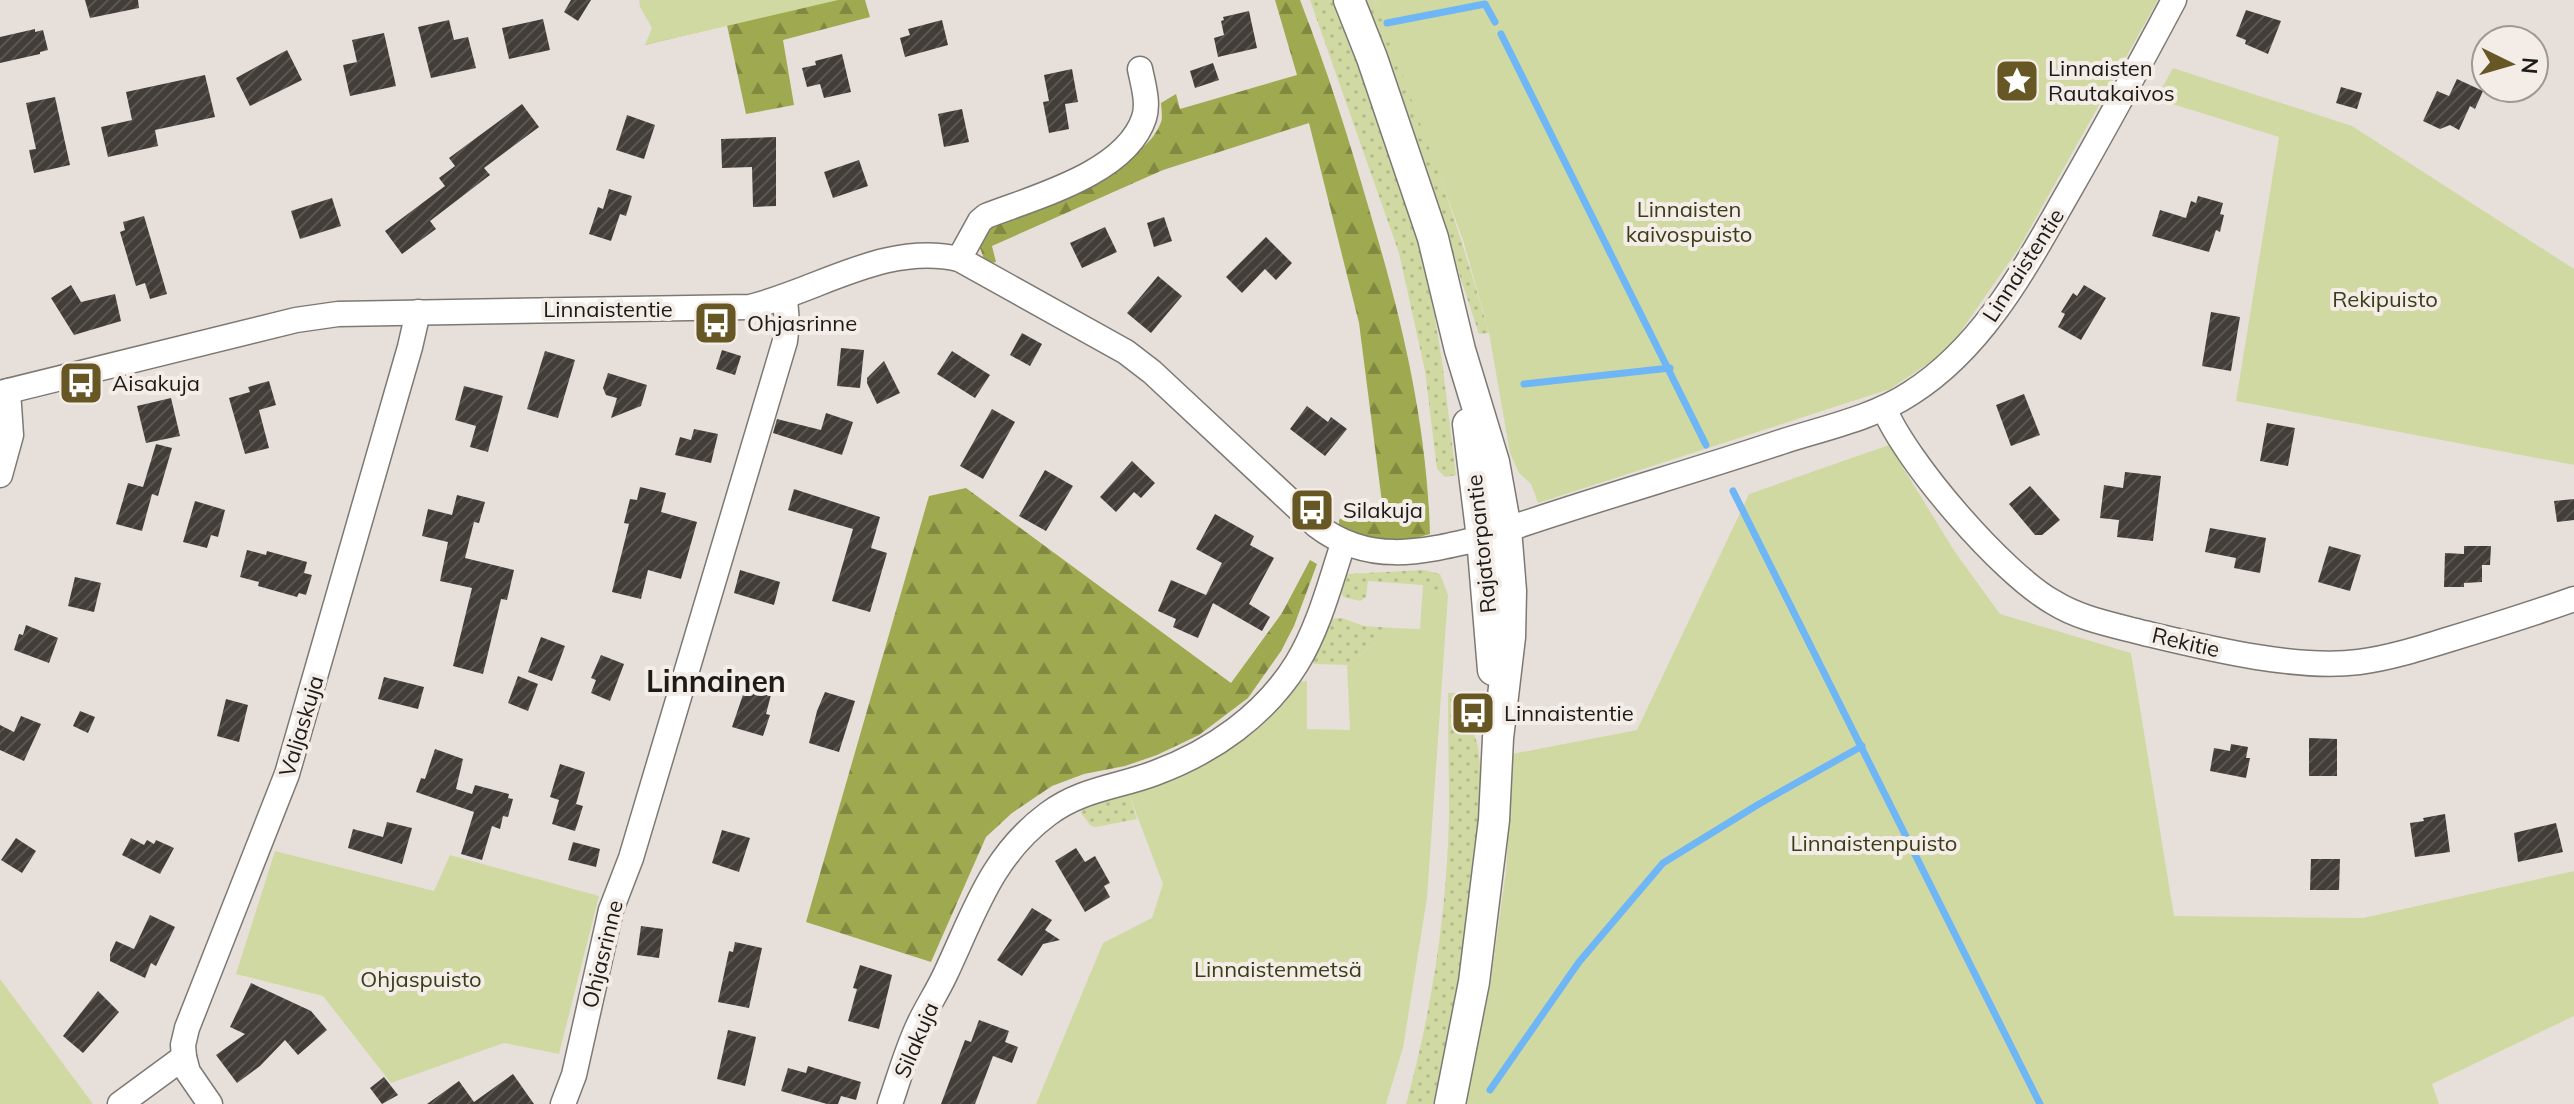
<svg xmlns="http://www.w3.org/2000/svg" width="2574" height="1104" viewBox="0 0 2574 1104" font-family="Mulish,sans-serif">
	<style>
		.grass { fill: url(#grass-dots) }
		.forest { fill: url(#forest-firs) }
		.green { fill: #d1d9a3 }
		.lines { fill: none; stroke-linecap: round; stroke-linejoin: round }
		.stream { stroke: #6eb6f5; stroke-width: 7 }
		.building { fill: url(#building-hatch) }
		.minor-casing { stroke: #7e7873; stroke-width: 27 }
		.major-casing { stroke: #7e7873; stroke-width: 33 }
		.minor { stroke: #fff; stroke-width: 24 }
		.major { stroke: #fff; stroke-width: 30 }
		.labels { text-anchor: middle; stroke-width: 8; stroke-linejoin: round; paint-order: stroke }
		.poi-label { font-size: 22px; fill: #1d1b19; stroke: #f4ede7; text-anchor: start }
		.park-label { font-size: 22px; fill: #3a3e18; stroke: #f4ede7 }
		.street-label { font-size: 22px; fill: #1d1b19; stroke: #f4ede7 }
		.district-label { font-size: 30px; font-weight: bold; fill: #1d1b19; stroke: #f4ede7 }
	</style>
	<defs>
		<pattern id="grass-dots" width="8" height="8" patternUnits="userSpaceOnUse" patternTransform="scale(2)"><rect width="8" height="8" fill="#d1d9a3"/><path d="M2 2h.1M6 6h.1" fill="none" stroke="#b3ba8c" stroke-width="1.8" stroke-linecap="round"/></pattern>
		<pattern id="forest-firs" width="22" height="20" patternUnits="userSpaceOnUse" patternTransform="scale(2)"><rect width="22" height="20" fill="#9fa94f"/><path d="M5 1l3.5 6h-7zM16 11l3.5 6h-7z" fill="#818941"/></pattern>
		<pattern id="building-hatch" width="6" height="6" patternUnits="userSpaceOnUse" patternTransform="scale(2)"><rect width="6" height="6" fill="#423d38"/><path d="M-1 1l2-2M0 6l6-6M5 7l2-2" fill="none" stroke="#5a5652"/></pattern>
	</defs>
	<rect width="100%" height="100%" fill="#e7e0da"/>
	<g class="grass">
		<polygon points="1310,0 1335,0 1422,239 1442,361 1456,475 1445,477 1437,469 1425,371 1399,253"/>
		<path d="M1366,0H1375C1418,109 1457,220 1489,333L1479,334L1387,55Z"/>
		<polygon points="1424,570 1440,574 1448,595 1422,585 1368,581 1366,597 1360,601 1344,597 1339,592 1346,574"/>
		<polygon points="1342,618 1364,626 1394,628 1347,665 1314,664 1310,657 1329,619"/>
		<path d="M1448,693H1460L1478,746L1482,784L1475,871L1463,970L1436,1104H1406C1432,1010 1447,912 1449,815C1449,774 1448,733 1448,693Z"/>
		<polygon points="1128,792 1137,819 1096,827 1091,826 1081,813 1084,808"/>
	</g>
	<g class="forest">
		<polygon points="703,0 865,0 870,17 783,40 794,105 746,114 727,25 645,45"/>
		<path d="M1275,0H1300C1327,69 1349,139 1369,209C1401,315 1427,423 1430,534C1393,546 1374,540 1339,529V520L1346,514L1383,510L1359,323L1309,123L1163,170L992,246L996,262L986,264L980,248L987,223C1032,204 1144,171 1161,122C1163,117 1161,108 1161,103L1176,94L1180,109L1297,75Z"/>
		<polygon points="966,488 1231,683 1282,613 1310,560 1317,564 1294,626 1281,651 1248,698 1199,735 1157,755 1125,766 1084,774 1052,786 1012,813 986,837 931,962 806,922 929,496"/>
	</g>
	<g class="green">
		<polygon points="639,0 838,0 645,45 652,28 640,7"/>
		<polygon points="1375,0 2158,0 2019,248 1947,351 1890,389 1538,503 1531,484 1519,473 1510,453 1489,333 1463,240"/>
		<polygon points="2173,68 2352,126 2574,269 2574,465 2236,401 2279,137 2156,99"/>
		<polygon points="1889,445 1955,552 2000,614 2131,653 2174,916 2363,918 2574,871 2574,1016 2432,1084 2439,1104 1466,1104 1490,986 1506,871 1512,754 1637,730 1749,494"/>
		<polygon points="1423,585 1448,595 1427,898 1403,1048 1386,1104 1036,1104 1103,943 1152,918 1163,884 1128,792 1293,683 1307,681 1307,729 1350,730 1347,665 1394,628 1420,629"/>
		<polygon points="275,851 434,891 450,855 599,896 559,1054 504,1043 391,1083 323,996 236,974"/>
		<polygon points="0,979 93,1104 0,1104"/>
	</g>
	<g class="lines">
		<g class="stream">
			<polyline points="1387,23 1485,4 1495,22"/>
			<polyline points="1501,34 1706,445"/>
			<polyline points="1524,384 1670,368"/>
			<polyline points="1733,491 2040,1104"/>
			<polyline points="1490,1090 1579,962 1663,863 1759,804 1862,746"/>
		</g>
	</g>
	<g class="building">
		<polygon points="85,0 138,0 139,8 90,18"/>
		<polygon points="571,0 591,0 578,21 564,12"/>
		<polygon points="2246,10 2281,21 2268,54 2245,44 2246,40 2236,36"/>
		<polygon points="1249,11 1257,48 1218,57 1214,38 1224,35 1221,21 1224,20 1223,17"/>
		<polygon points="543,19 550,50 509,59 502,28"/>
		<polygon points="449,20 454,40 468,37 476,68 431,78 418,27"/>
		<polygon points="942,20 948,45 905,57 900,38 910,35 908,29"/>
		<polygon points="35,29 35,32 43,30 48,50 40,52 40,54 0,63 0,37"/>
		<polygon points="384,33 396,86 350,96 343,65 357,62 352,40"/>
		<polygon points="287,50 302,80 250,106 236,78"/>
		<polygon points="842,54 851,92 824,98 820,84 807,87 802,68 816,65 815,61"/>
		<polygon points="1213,63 1219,80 1195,88 1190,71"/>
		<polygon points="1072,69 1078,102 1065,104 1069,129 1049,133 1043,102 1049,101 1044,75"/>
		<polygon points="205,75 215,117 155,130 158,146 108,157 101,127 132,120 126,92"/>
		<polygon points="2457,79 2483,91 2475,109 2470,106 2459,130 2450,125 2440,129 2423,121 2437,91 2449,96"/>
		<polygon points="2341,87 2362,93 2357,109 2336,103"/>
		<polygon points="55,97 70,165 34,173 29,150 36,149 26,103"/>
		<polygon points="522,104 539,127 484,168 490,175 430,221 436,229 402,254 385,231 445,186 439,178 455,166 449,158"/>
		<polygon points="962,109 969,142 944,147 938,114"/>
		<polygon points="627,115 655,125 644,159 616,150"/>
		<polygon points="776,137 776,206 753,207 752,167 722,168 721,139"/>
		<polygon points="859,160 868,186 833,198 824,172"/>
		<polygon points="609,189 632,196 626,216 620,214 611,241 589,234 598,207 603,209"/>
		<polygon points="2198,196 2223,203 2220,214 2224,215 2220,232 2216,230 2209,252 2152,236 2160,210 2186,218 2191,201 2196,203"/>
		<polygon points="332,198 341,226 300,239 291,211"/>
		<polygon points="144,216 167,294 150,299 145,283 136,286 120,232 125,230 123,222"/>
		<polygon points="1164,217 1172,241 1154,247 1147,223"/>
		<polygon points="1105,227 1117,252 1082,268 1070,243"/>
		<polygon points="1266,237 1292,263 1276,280 1265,269 1242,293 1226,277"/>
		<polygon points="1158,276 1182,296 1151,333 1127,313"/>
		<polygon points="71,285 81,302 115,294 121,321 74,335 51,298"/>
		<polygon points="2084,285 2106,298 2081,340 2058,327 2065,314 2061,312 2073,293 2077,296"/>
		<polygon points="2211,312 2240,317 2231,371 2202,366"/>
		<polygon points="1022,333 1042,344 1030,366 1010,355"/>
		<polygon points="841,348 864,350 860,388 837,386"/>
		<polygon points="722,350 741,356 735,375 716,369"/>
		<polygon points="545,351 575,360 558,418 527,409"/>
		<polygon points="952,351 990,375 975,398 937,374"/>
		<polygon points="884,361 900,393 877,404 867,383 867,378"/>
		<polygon points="608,373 647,385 641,406 611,418 617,398 606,395 603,388"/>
		<polygon points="269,381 276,405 259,410 269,448 245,454 229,398 250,392 248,387"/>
		<polygon points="464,386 503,396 488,452 470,447 476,426 455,420"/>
		<polygon points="2024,394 2040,435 2011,446 1996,405"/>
		<polygon points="171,398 180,436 146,443 137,406"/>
		<polygon points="1307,406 1328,422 1331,417 1347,429 1325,456 1290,429"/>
		<polygon points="992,409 1015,422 983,479 960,466"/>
		<polygon points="826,413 853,422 842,455 773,433 777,419 821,430"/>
		<polygon points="2267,423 2295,428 2288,466 2260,461"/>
		<polygon points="694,429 718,434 711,463 675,455 680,437 691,440"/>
		<polygon points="156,444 172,448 158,496 152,494 142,531 116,524 128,483 143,487"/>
		<polygon points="1132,461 1155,483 1141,498 1134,492 1116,512 1100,497"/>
		<polygon points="1045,470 1073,486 1046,531 1019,516"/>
		<polygon points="2125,472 2161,476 2153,541 2117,537 2119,520 2100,518 2104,485 2123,488"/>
		<polygon points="2030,486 2060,520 2042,535 2035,535 2009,504"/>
		<polygon points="640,487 666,493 661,512 697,522 681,579 648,570 641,599 612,592 629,524 624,523 630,499 637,500"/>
		<polygon points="794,489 880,517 871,548 887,553 870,612 832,601 853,529 788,510"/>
		<polygon points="457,495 485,502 479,523 474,522 465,558 514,570 507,600 501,599 483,674 453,666 472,588 440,581 448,542 422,536 428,509 452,515"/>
		<polygon points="2574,499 2574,520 2557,522 2554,501"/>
		<polygon points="195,501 225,510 218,537 211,535 207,548 183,542"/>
		<polygon points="1215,514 1254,536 1250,545 1274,558 1249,604 1270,617 1262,631 1213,603 1198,638 1173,627 1176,619 1158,611 1171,580 1206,595 1222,563 1196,549"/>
		<polygon points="2210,528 2266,538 2260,573 2234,568 2236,558 2205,552"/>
		<polygon points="2329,546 2361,555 2350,591 2318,582"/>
		<polygon points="2464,546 2491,546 2490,565 2482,565 2482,582 2464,583 2464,587 2444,587 2445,553 2464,554"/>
		<polygon points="247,550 266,555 267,551 307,562 304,573 312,575 306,595 299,593 297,597 258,586 259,582 240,577"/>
		<polygon points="740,570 780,582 774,605 734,593"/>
		<polygon points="75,577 101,583 94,612 68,606"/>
		<polygon points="26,625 58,638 49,663 14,650 19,634 23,635"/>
		<polygon points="541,637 565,646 552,681 528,672"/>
		<polygon points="601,655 624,664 610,701 591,693 596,680 591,678"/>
		<polygon points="518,676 538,684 528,711 508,703"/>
		<polygon points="384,677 424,687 418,709 378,699"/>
		<polygon points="748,680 773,687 766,714 770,715 763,736 732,727"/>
		<polygon points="825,692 855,701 839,752 809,743 817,711"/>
		<polygon points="226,699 248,705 239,742 217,736"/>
		<polygon points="80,711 95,717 88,733 73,726"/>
		<polygon points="21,716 41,724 24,761 0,750 0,725 14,732"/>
		<polygon points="2309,738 2337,739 2337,776 2309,776"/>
		<polygon points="2231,744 2248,747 2246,758 2250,758 2246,778 2210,771 2214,748 2230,751"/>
		<polygon points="435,749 463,759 456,789 472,794 475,785 509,794 508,798 513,799 508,817 503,816 500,829 492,826 482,860 461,854 474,812 416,792 421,778 425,779"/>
		<polygon points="560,764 585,772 576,804 583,806 575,831 552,824 559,800 550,797"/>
		<polygon points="2445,814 2450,852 2415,857 2410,823 2424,821 2423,818"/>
		<polygon points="387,822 412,828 402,864 348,848 353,829 383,837"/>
		<polygon points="2556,823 2563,852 2518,862 2514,833"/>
		<polygon points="722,830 750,838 739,872 712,863"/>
		<polygon points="16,838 36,851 22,873 1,860"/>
		<polygon points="131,838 144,845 147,840 154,844 156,840 174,848 160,874 122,855"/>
		<polygon points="573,842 600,849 596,867 568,860"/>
		<polygon points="1076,848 1085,862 1095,856 1110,883 1104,886 1110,897 1085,912 1055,861"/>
		<polygon points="2311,859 2340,859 2339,890 2310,890"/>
		<polygon points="1032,908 1052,920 1045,930 1060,940 1043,944 1022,976 997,960"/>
		<polygon points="150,915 175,927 156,966 151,963 145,978 110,961 110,954 116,941 134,949"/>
		<polygon points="641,926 663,929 659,958 637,955"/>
		<polygon points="735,942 762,948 749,1008 718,1002 729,951 733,952"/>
		<polygon points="860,965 892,975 879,1029 848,1021 857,989 853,988"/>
		<polygon points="251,983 311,1011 327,1030 298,1055 285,1040 260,1066 237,1083 216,1055 245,1034 230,1027"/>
		<polygon points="98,991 119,1012 83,1053 63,1036"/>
		<polygon points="979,1020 1009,1031 1005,1042 1018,1047 1012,1063 993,1056 975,1104 941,1104 965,1040 971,1042"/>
		<polygon points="728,1030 756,1037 745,1086 717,1079"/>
		<polygon points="808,1066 861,1082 856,1100 841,1096 838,1104 827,1104 781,1091 788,1068 806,1073"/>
		<polygon points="513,1074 534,1104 427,1104 459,1081 474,1102"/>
		<polygon points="384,1077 398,1095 382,1104 370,1088"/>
	</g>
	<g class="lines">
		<g class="minor-casing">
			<g id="minor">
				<path d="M959,259L980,221L986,216C1035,197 1126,173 1144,118C1149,103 1143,84 1140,69"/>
				<path d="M0,393L296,320L338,314L750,307C819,290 886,242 959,259L1126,352L1152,372L1316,525C1369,566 1423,552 1482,538C1581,503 1682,475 1781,442C1824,428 1873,418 1911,393C1985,346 2027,264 2069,191C2105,128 2140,64 2174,0"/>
				<path d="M1884,408C1906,462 2002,573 2053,602C2080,619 2114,625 2144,633C2207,648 2295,670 2359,662C2389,658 2418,649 2447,640C2490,627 2532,614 2574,599"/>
				<polyline points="0,475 11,435 8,391"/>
				<polyline points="184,1057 188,1072 210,1104"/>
				<polyline points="120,1104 184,1057 183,1045 187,1028 287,774 410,347 418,312"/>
				<polyline points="563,1104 574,1075 611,910 631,858 785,341 787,323 785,299"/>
				<path d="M890,1104C899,1078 907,1049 919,1024C927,1007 937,992 945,975C974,914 991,856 1048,814C1081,789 1118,787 1155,773C1212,752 1265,715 1297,663C1319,627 1330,583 1343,544"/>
			</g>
		</g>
		<g class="major-casing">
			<g id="major">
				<polyline points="1349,0 1372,58 1433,238 1460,350 1494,462 1506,529 1511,591 1510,637 1498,738 1494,820 1474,982 1450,1104"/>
				<polyline points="1468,424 1482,538 1493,670"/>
			</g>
		</g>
		<use href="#minor" class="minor"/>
		<use href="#major" class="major"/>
	</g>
	<defs>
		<g id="sight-square" transform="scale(2.3)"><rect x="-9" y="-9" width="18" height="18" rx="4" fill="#675724" stroke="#f4ede7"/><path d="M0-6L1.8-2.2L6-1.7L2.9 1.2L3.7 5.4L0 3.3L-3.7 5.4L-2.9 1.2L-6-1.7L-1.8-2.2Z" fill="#fff"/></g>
		<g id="bus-square" transform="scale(2.3)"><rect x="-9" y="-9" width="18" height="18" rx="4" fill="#675724" stroke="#f4ede7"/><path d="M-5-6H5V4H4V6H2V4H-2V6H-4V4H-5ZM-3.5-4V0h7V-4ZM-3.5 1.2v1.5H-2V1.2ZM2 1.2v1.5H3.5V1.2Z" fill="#fff"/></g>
	</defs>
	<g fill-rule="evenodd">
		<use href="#sight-square" x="2017" y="81"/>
		<use href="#bus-square" x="716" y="323"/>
		<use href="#bus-square" x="81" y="383"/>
		<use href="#bus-square" x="1312" y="510"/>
		<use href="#bus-square" x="1473" y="713"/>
	</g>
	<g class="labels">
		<g class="poi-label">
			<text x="2048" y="76">Linnaisten<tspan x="2048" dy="25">Rautakaivos</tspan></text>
			<text x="747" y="331">Ohjasrinne</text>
			<text x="112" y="391">Aisakuja</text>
			<text x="1343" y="518">Silakuja</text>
			<text x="1504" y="721">Linnaistentie</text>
		</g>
		<g class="park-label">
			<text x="1689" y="217">Linnaisten<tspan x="1689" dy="25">kaivospuisto</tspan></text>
			<text x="2385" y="307">Rekipuisto</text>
			<text x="1874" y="851">Linnaistenpuisto</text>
			<text x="1278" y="977">Linnaistenmetsä</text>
			<text x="421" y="987">Ohjaspuisto</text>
		</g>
		<g class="street-label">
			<text transform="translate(2023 265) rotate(-57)" y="8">Linnaistentie</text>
			<text x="608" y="317">Linnaistentie</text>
			<text transform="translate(1481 544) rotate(-96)" y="8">Rajatorpantie</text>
			<text transform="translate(2186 642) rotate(13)" y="8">Rekitie</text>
			<text transform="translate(301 726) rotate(-73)" y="8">Valjaskuja</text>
			<text transform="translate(602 954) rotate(-76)" y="8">Ohjasrinne</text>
			<text transform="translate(916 1040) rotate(-67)" y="8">Silakuja</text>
		</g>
		<g class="district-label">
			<text x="716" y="692">Linnainen</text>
		</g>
	</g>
	<g transform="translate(2510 64) rotate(95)"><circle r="38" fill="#f4ede7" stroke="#9e9995" stroke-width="2"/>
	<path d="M0-6L14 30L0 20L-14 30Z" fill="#675724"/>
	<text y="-12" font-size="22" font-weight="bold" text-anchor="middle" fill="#1d1b19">N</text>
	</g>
</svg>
